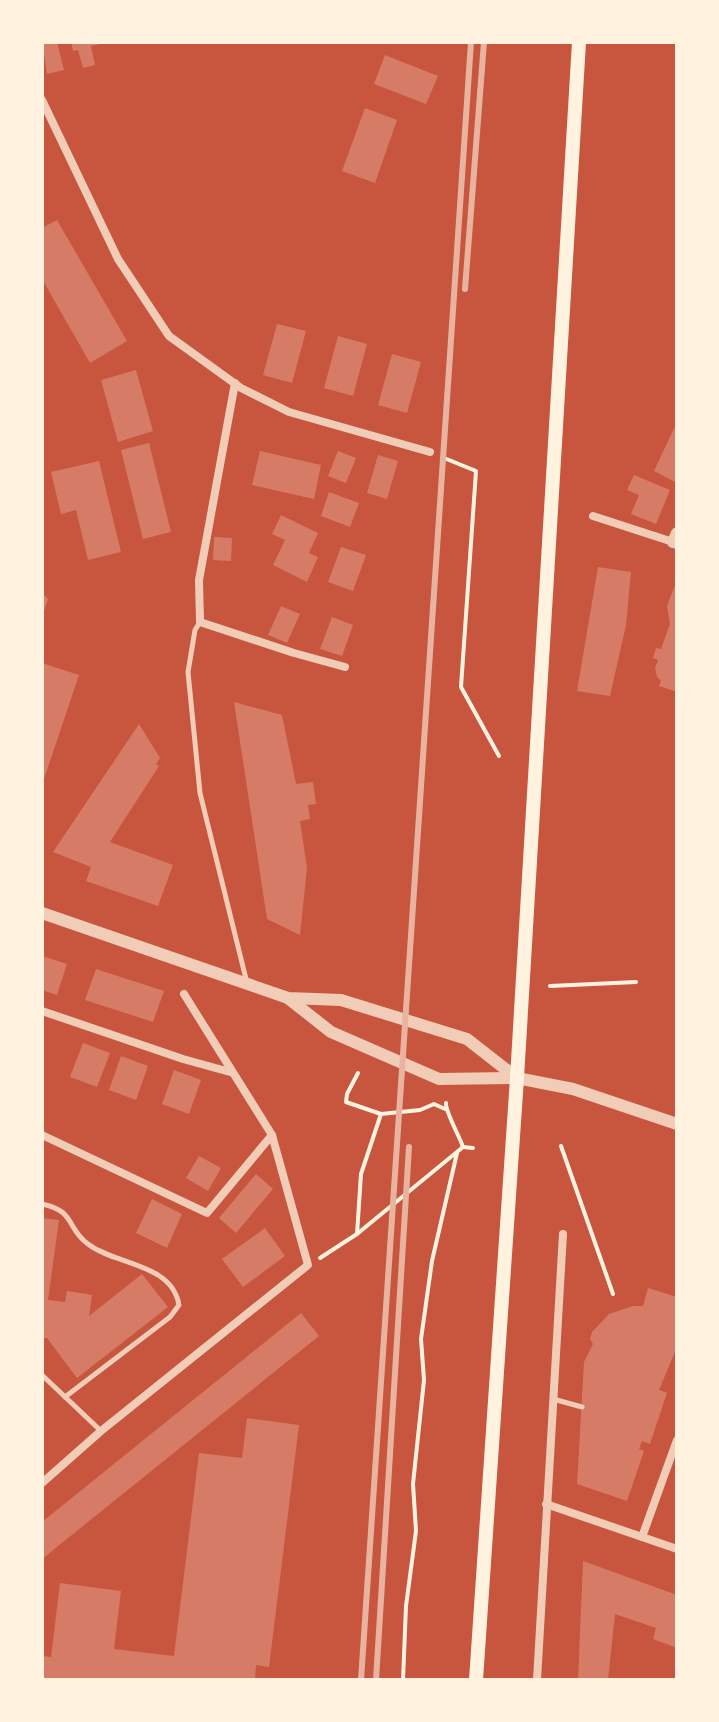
<svg xmlns="http://www.w3.org/2000/svg" width="719" height="1722" viewBox="0 0 719 1722" font-family="'Fira Sans Condensed',sans-serif">
	<style>
		.building { fill: #d67c66 }
		.lines { fill: none; stroke-linecap: round; stroke-linejoin: round }
		.path { stroke: #fff3e0; stroke-width: 4 }
		.service { stroke: #f1ccb7; stroke-width: 5 }
		.minor { stroke: #f1ccb7; stroke-width: 8 }
		.tertiary { stroke: #f1ccb7; stroke-width: 12 }
		.secondary { stroke: #fff3e0; stroke-width: 14 }
		.rail { stroke: #e9b49f; stroke-width: 6 }
	</style>
	<rect width="100%" height="100%" fill="#c8553d"/>
	<g class="building">
		<polygon points="42,42 57,42 64,70 47,74"/>
		<polygon points="71,42 105,42 105,43 91,46 95,65 83,68 78,50 73,51"/>
		<polygon points="385,55 438,76 426,104 374,84"/>
		<polygon points="365,108 397,120 375,183 342,171"/>
		<polygon points="57,220 127,341 90,363 42,279 42,228"/>
		<polygon points="277,324 306,331 292,383 263,375"/>
		<polygon points="338,336 367,344 353,396 324,388"/>
		<polygon points="392,354 421,362 407,413 378,405"/>
		<polygon points="136,370 153,431 118,442 101,380"/>
		<polygon points="677,422 677,477 675,482 654,471"/>
		<polygon points="149,443 171,532 143,539 121,450"/>
		<polygon points="260,451 321,465 314,499 252,485"/>
		<polygon points="338,451 356,458 346,483 328,476"/>
		<polygon points="378,455 398,461 387,499 367,493"/>
		<polygon points="99,461 121,552 88,560 76,510 61,514 51,472"/>
		<polygon points="634,475 670,490 656,524 631,514 639,495 627,490"/>
		<polygon points="329,492 359,503 350,527 321,516"/>
		<polygon points="281,515 318,533 309,553 318,557 307,582 273,565 285,540 272,534"/>
		<polygon points="214,537 232,538 231,561 213,560"/>
		<polygon points="341,547 366,555 353,591 328,582"/>
		<polygon points="598,567 631,572 626,625 610,696 577,691"/>
		<polygon points="677,580 677,692 659,686 661,681 657,677 655,668 658,660 653,658 656,648 661,649 670,624 667,606"/>
		<polygon points="42,592 48,599 43,614 42,614"/>
		<polygon points="281,606 300,614 287,643 268,635"/>
		<polygon points="332,617 353,625 342,656 320,649"/>
		<polygon points="42,663 79,675 43,782 42,782"/>
		<polygon points="234,702 282,715 296,784 313,782 316,804 308,805 310,819 300,821 307,868 300,935 267,919"/>
		<polygon points="139,724 160,758 156,764 159,766 110,842 173,865 158,906 86,881 91,867 53,852"/>
		<polygon points="42,956 67,964 57,995 42,990"/>
		<polygon points="96,969 164,991 153,1022 85,1000"/>
		<polygon points="83,1043 110,1053 97,1087 70,1077"/>
		<polygon points="121,1056 148,1066 136,1100 109,1090"/>
		<polygon points="174,1070 201,1080 189,1114 162,1104"/>
		<polygon points="199,1156 221,1168 208,1191 186,1178"/>
		<polygon points="256,1174 273,1189 236,1233 219,1218"/>
		<polygon points="152,1199 182,1214 167,1248 136,1233"/>
		<polygon points="42,1218 59,1220 48,1300 65,1302 67,1291 92,1295 89,1316 142,1274 168,1307 77,1378 47,1338 42,1338"/>
		<polygon points="265,1228 285,1256 243,1287 222,1259"/>
		<polygon points="648,1288 677,1297 677,1347 659,1390 667,1393 650,1444 642,1441 639,1449 644,1451 627,1501 577,1484 584,1362 593,1344 590,1339 592,1332 609,1314 633,1306 643,1306"/>
		<polygon points="301,1313 319,1336 42,1559 42,1522"/>
		<polygon points="247,1418 299,1425 269,1667 256,1665 255,1680 42,1680 42,1656 51,1657 60,1583 121,1591 114,1649 174,1656 199,1453 242,1458"/>
		<polygon points="583,1561 677,1595 677,1648 653,1639 656,1628 615,1614 608,1680 578,1680"/>
	</g>
	<g class="lines">
		<g class="path">
			<polyline points="444,458 476,471 461,687 499,756"/>
			<polyline points="550,986 636,982"/>
			<polyline points="358,1073 347,1094 346,1102 381,1114"/>
			<path d="M446,1103C445,1111 459,1135 463,1147L473,1148"/>
			<polyline points="561,1146 613,1294"/>
			<polyline points="357,1234 361,1174 381,1114 420,1110 434,1104 445,1109"/>
			<polyline points="320,1258 357,1234 463,1147"/>
			<polyline points="403,1680 406,1606 416,1531 413,1484 424,1380 421,1339 432,1261 457,1153"/>
		</g>
		<g class="service">
			<polyline points="200,622 195,630 188,672 200,793 247,983"/>
			<path d="M42,1204C76,1211 66,1228 88,1244C115,1265 172,1263 179,1305L170,1317L65,1397"/>
			<polyline points="42,1375 101,1431"/>
			<polyline points="553,1399 582,1407"/>
		</g>
		<g class="minor">
			<polyline points="42,100 118,259 169,336 241,388 289,412 430,452"/>
			<polyline points="235,383 199,580 200,622 294,653 345,667"/>
			<polyline points="593,516 673,542"/>
			<polyline points="42,1011 183,1059 230,1072"/>
			<polyline points="42,1135 207,1213 272,1135"/>
			<polyline points="42,1483 101,1431 308,1265 272,1135 184,994"/>
			<polyline points="546,1504 677,1549"/>
			<polyline points="642,1537 677,1440"/>
			<polyline points="537,1680 563,1234"/>
		</g>
		<g class="tertiary">
			<polyline points="677,533 673,542 677,543"/>
			<polyline points="42,913 288,998 341,1000 467,1039 517,1078"/>
			<polyline points="289,999 331,1032 439,1079 517,1078 573,1089 677,1124"/>
		</g>
		<polyline class="secondary" points="476,1680 517,1078 579,42"/>
		<g class="rail">
			<polyline points="465,289 484,42"/>
			<polyline points="361,1680 471,42"/>
			<polyline points="376,1680 409,1147"/>
		</g>
	</g>
	<rect width="719" height="1722" fill="none" stroke="#fff3e0" stroke-width="88"/>
</svg>
